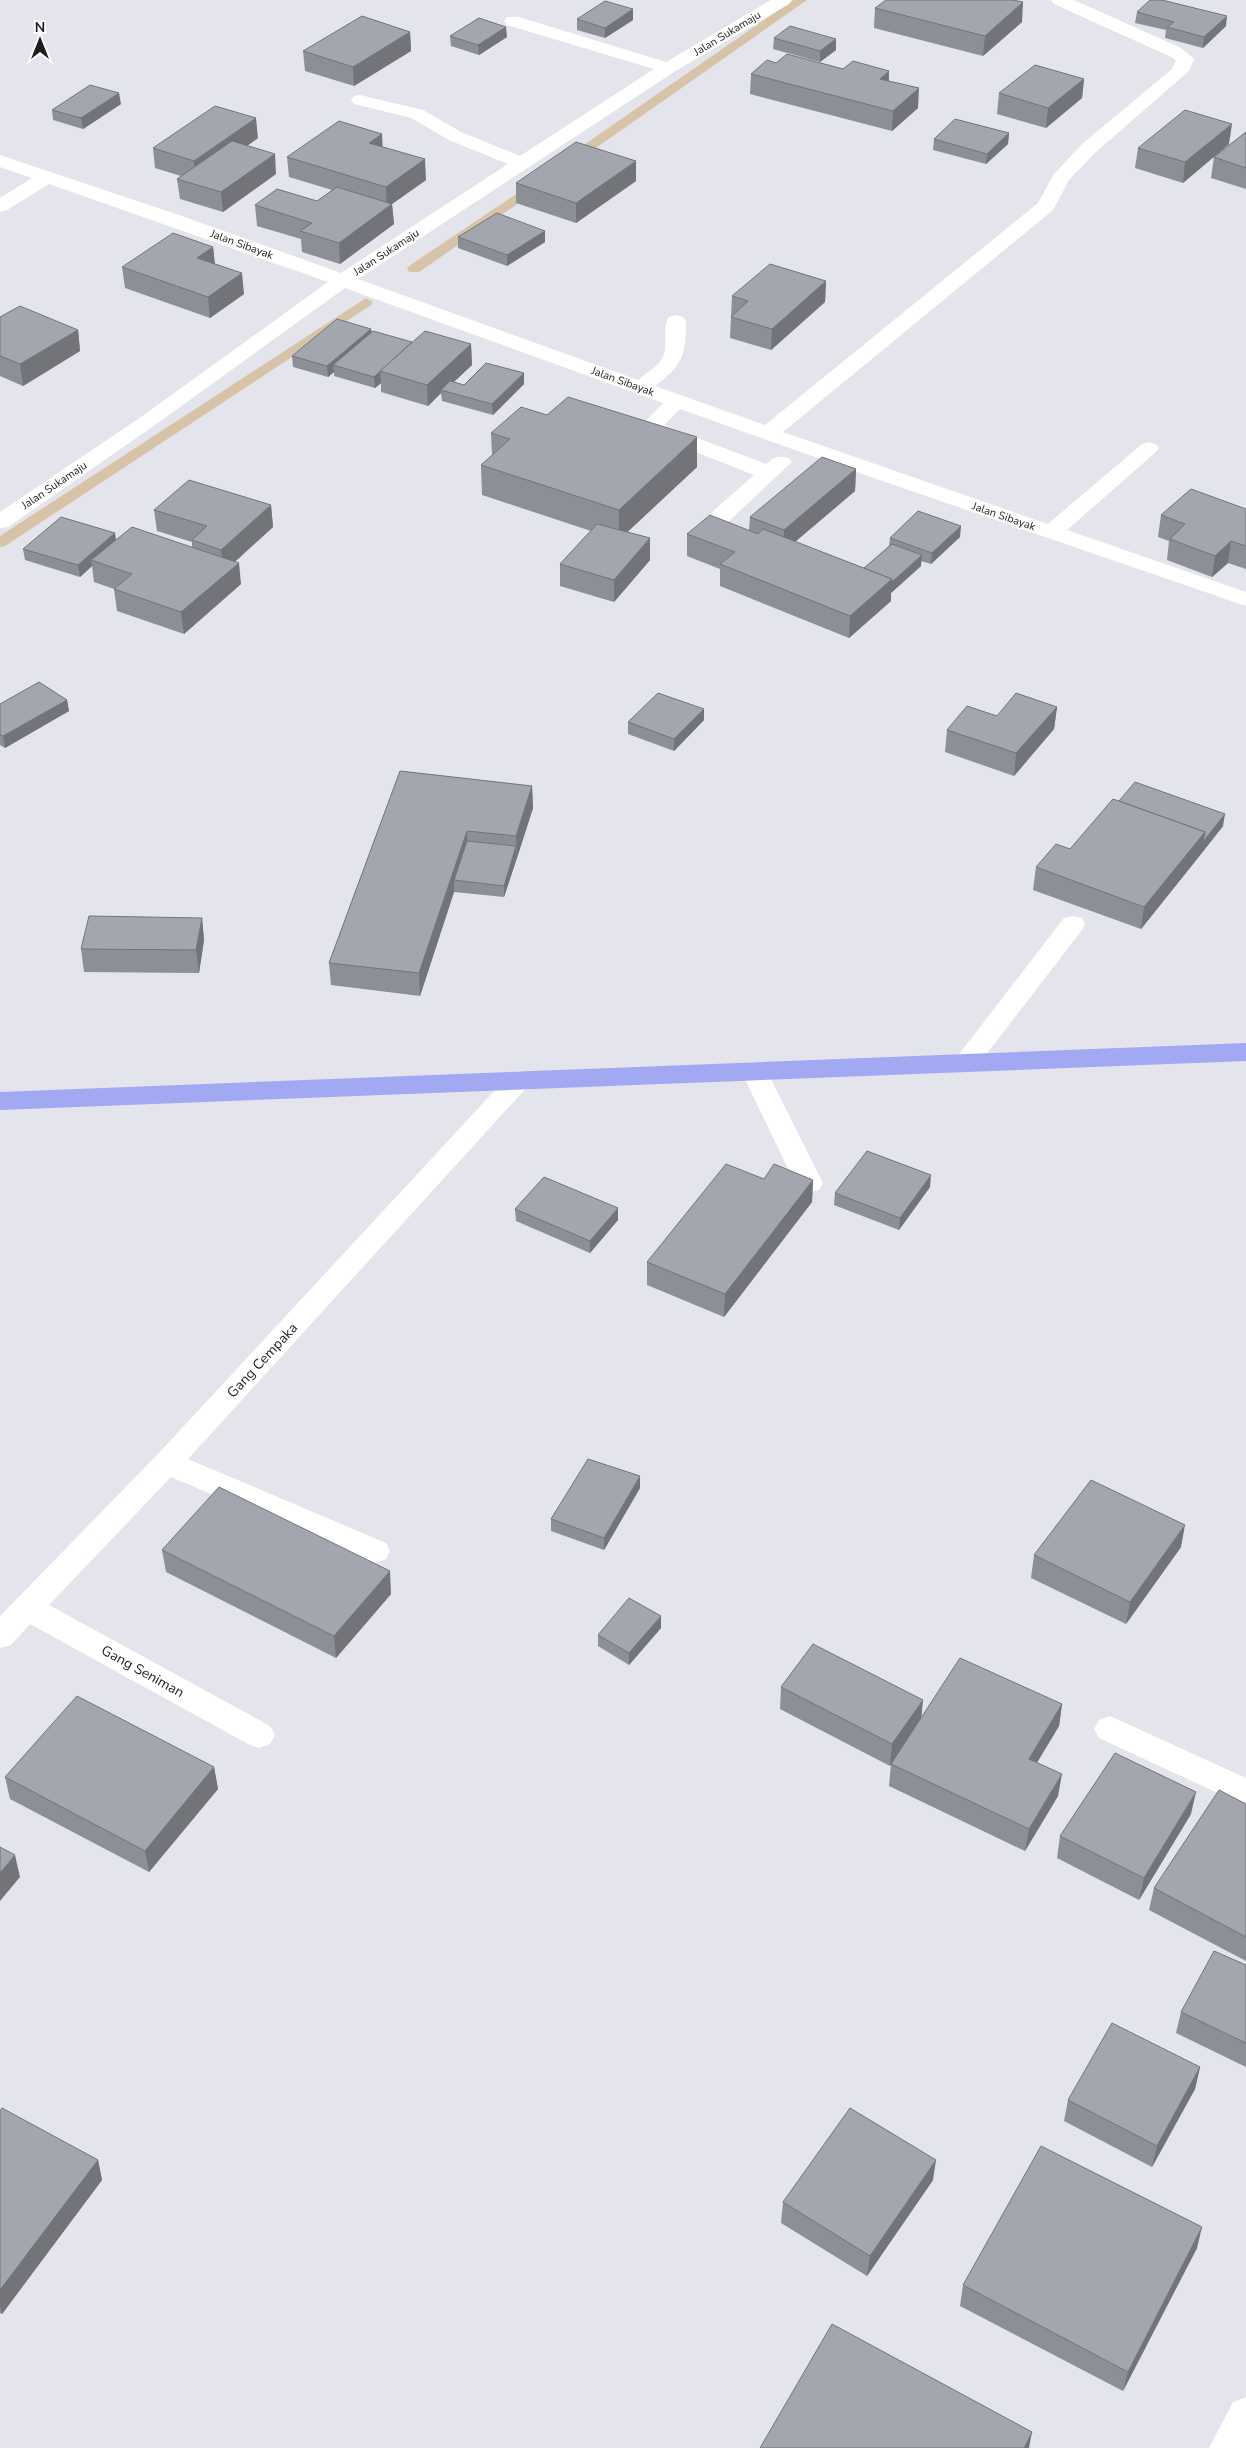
<svg xmlns="http://www.w3.org/2000/svg" width="1246" height="2448" viewBox="0 0 1246 2448" font-family="'Nunito Sans',sans-serif">
	<style>
		.lines { fill: none; stroke-linecap: round; stroke-linejoin: round }
		.stream { fill: #d7c4a8; fill-rule: evenodd }
		.minor { fill: #fff; fill-rule: evenodd }
		.major { fill: #a3a8f3; fill-rule: evenodd }
		.wall { fill: #8c8f96 }
		.shaded-wall { fill: #72747a }
		.building { fill: #a3a6af; stroke: #72747a }
		.labels { text-anchor: middle; stroke-width: 4; stroke-linejoin: round; paint-order: stroke }
		.far-street-label { font-size: 11px; fill: #1d1d1d; stroke: #fff }
		.street-label { font-size: 14px; fill: #1d1d1d; stroke: #fff }
	</style>
	<rect width="100%" height="100%" fill="#e4e4ed"/>
	<g class="lines">
		<g class="stream">
			<polygon points="793,0 807,0 573,164 565,164 563,161 565,158"/>
			<polygon points="537,180 543,184 542,187 419,272 409,272 407,269 409,266"/>
			<polygon points="366,298 373,302 371,305 5,546 0,547 0,536"/>
		</g>
		<g class="minor">
			<path d="M771,0H792L789,4L674,72L358,279L638,380C645,374 657,367 662,359C669,346 661,328 669,317L676,315L683,317L686,321C686,355 683,365 655,386L765,425L1038,203L1054,174L1082,144L1172,69L1176,60L1169,56L1054,4L1051,0H1074L1181,48L1194,59L1189,71L1096,152L1069,180L1053,210L783,432L1048,524L1142,444L1149,442L1156,444L1159,448L1156,452L1067,530L1246,592V606L865,475L680,409L665,424L666,426L766,464C774,457 778,455 788,458L792,462L729,521L721,522L713,521L710,516L713,511L754,475L650,434L644,423L663,403L345,288L155,425L8,527L0,528V512L141,417L328,282L49,184L7,210L0,212V198L32,178L0,167V155L182,216L341,273L508,164L449,140L411,118L354,104L351,100L354,96L360,95L423,110L461,132L520,156L654,69L507,25L504,21L507,17H519L666,62Z"/>
			<polygon points="1073,916 1082,918 1085,924 1082,930 975,1069 966,1072 957,1069 953,1063 957,1057 1064,918"/>
			<polygon points="754,1062 763,1065 767,1071 823,1183 819,1190 809,1192 799,1190 795,1183 741,1071 745,1065"/>
			<polygon points="519,1071 528,1074 532,1080 528,1086 188,1459 386,1543 390,1551 386,1559 375,1563 364,1559 171,1477 49,1605 270,1726 275,1735 270,1744 259,1748 248,1744 30,1624 11,1645 0,1648 0,1616 157,1455 510,1074"/>
			<polygon points="1110,1716 1246,1778 1246,1806 1099,1738 1094,1729 1099,1720"/>
			<polygon points="1246,2397 1246,2448 1209,2448 1233,2402"/>
		</g>
		<polygon class="major" points="1246,1043 1246,1061 0,1110 0,1092"/>
	</g>
	<g class="wall">
		<polygon points="875,8 1022,22 983,56 874,28"/>
		<polygon points="633,9 633,20 605,38 577,30 577,19"/>
		<polygon points="1137,12 1226,26 1203,48 1165,38 1166,30 1135,23"/>
		<polygon points="410,32 411,51 354,86 305,71 303,51"/>
		<polygon points="450,36 507,37 479,55 451,46"/>
		<polygon points="774,38 836,39 836,50 820,62 773,49"/>
		<polygon points="776,63 843,69 889,71 889,81 918,108 892,131 750,94 751,74"/>
		<polygon points="1084,79 1082,98 1046,128 997,114 999,93"/>
		<polygon points="121,104 83,129 53,120 52,110"/>
		<polygon points="1246,132 1246,189 1211,178 1214,157"/>
		<polygon points="1009,133 1008,144 986,164 933,150 934,139"/>
		<polygon points="258,138 247,146 276,174 223,212 180,199 177,179 181,176 155,168 153,148"/>
		<polygon points="1229,144 1183,183 1135,168 1138,148"/>
		<polygon points="383,147 426,180 392,204 394,224 340,264 302,252 301,239 257,226 255,205 317,201 332,190 289,177 287,157"/>
		<polygon points="636,181 576,223 516,203 516,183"/>
		<polygon points="545,231 545,242 507,266 458,248 458,237"/>
		<polygon points="213,247 215,264 244,294 210,318 125,288 122,267"/>
		<polygon points="826,281 825,302 771,350 730,338 732,296"/>
		<polygon points="0,317 78,330 80,351 23,386 0,376"/>
		<polygon points="371,329 372,332 412,342 471,344 472,365 454,382 464,385 524,373 524,384 493,415 442,401 441,393 428,406 381,392 381,383 375,388 334,376 334,372 328,377 293,367 292,356"/>
		<polygon points="491,433 697,467 627,532 650,538 650,560 614,602 560,586 560,564 591,531 482,495 481,465 492,455"/>
		<polygon points="856,469 855,491 795,542 864,568 889,546 890,538 960,537 931,564 921,561 921,566 891,593 891,601 849,638 720,586 720,569 687,556 687,534 749,530 750,517"/>
		<polygon points="271,505 273,527 235,561 241,584 184,634 117,611 114,589 94,582 92,566 80,577 25,560 23,549 115,533 116,540 192,547 192,542 157,531 154,510"/>
		<polygon points="1246,509 1246,569 1228,563 1212,577 1167,560 1169,541 1158,537 1161,515"/>
		<polygon points="67,700 69,711 5,748 0,745 0,704"/>
		<polygon points="1057,707 1054,729 1014,776 945,752 947,730 997,716"/>
		<polygon points="704,709 704,720 674,751 628,734 628,722"/>
		<polygon points="400,771 532,786 533,808 504,897 454,892 420,996 331,985 329,963"/>
		<polygon points="1119,801 1223,826 1201,854 1141,929 1033,890 1036,867 1070,849"/>
		<polygon points="202,918 204,940 199,973 84,972 81,949"/>
		<polygon points="764,1179 813,1180 812,1202 724,1317 647,1285 647,1262"/>
		<polygon points="930,1187 899,1230 834,1205 835,1193"/>
		<polygon points="515,1209 618,1220 590,1253 516,1221"/>
		<polygon points="640,1488 604,1550 551,1531 551,1519"/>
		<polygon points="1181,1547 1126,1624 1031,1578 1034,1555"/>
		<polygon points="162,1550 391,1594 336,1658 166,1572"/>
		<polygon points="661,1628 629,1665 598,1646 598,1635"/>
		<polygon points="781,1687 922,1718 1062,1704 1059,1726 1037,1763 1058,1796 1025,1851 889,1786 891,1764 893,1761 890,1766 780,1709"/>
		<polygon points="214,1767 218,1789 149,1872 10,1799 5,1777"/>
		<polygon points="1246,1804 1246,1961 1149,1910 1154,1888"/>
		<polygon points="1191,1814 1139,1900 1057,1858 1060,1836"/>
		<polygon points="1246,1965 1246,2067 1176,2033 1181,2012"/>
		<polygon points="1200,2067 1195,2089 1152,2167 1064,2121 1068,2100"/>
		<polygon points="0,2111 98,2160 102,2180 2,2314 0,2313"/>
		<polygon points="933,2180 867,2276 781,2223 783,2202"/>
		<polygon points="1197,2248 1123,2391 960,2306 963,2285"/>
	</g>
	<g class="shaded-wall">
		<polygon points="1023,2 1022,22 983,56 985,36"/>
		<polygon points="633,9 633,20 605,38 605,28"/>
		<polygon points="1227,16 1226,26 1203,48 1204,37"/>
		<polygon points="506,27 507,37 479,55 478,45"/>
		<polygon points="410,32 411,51 354,86 353,67"/>
		<polygon points="836,39 836,50 820,62 820,51"/>
		<polygon points="889,71 888,90 880,79"/>
		<polygon points="1084,79 1082,98 1046,128 1048,108"/>
		<polygon points="919,88 918,108 892,131 893,111"/>
		<polygon points="119,93 121,104 83,129 81,118"/>
		<polygon points="256,118 258,138 196,181 194,161"/>
		<polygon points="1232,124 1229,144 1183,183 1185,162"/>
		<polygon points="1009,133 1008,144 986,164 987,154"/>
		<polygon points="382,134 383,154 369,143"/>
		<polygon points="275,154 276,174 223,212 221,192"/>
		<polygon points="425,159 426,180 392,204 394,224 340,264 339,243 387,207 386,187"/>
		<polygon points="636,161 636,181 576,223 576,203"/>
		<polygon points="545,231 545,242 507,266 507,255"/>
		<polygon points="213,247 215,267 197,258"/>
		<polygon points="242,273 244,294 210,318 208,297"/>
		<polygon points="826,281 825,302 771,350 772,329"/>
		<polygon points="371,329 372,340 333,365 334,372 328,377 327,366"/>
		<polygon points="78,330 80,351 23,386 20,364"/>
		<polygon points="471,344 472,365 444,391 441,390 441,393 428,406 427,385"/>
		<polygon points="380,371 381,383 375,388 374,377"/>
		<polygon points="524,373 524,384 493,415 492,404"/>
		<polygon points="697,437 697,467 619,540 619,510"/>
		<polygon points="856,469 855,491 783,552 784,530"/>
		<polygon points="271,505 273,527 224,572 221,550"/>
		<polygon points="961,526 960,537 931,564 932,553"/>
		<polygon points="115,533 116,544 91,560 92,566 80,577 78,565"/>
		<polygon points="650,538 650,560 614,602 614,580"/>
		<polygon points="1231,541 1228,563 1212,577 1215,556"/>
		<polygon points="922,555 921,566 891,593 891,601 849,638 850,616 892,579"/>
		<polygon points="239,563 241,584 184,634 181,612"/>
		<polygon points="67,700 69,711 5,748 3,736"/>
		<polygon points="1057,707 1054,729 1014,776 1016,753"/>
		<polygon points="704,709 704,720 674,751 674,739"/>
		<polygon points="532,786 533,808 517,858 516,836"/>
		<polygon points="1225,814 1223,826 1201,854 1141,929 1144,907 1205,832"/>
		<polygon points="467,831 468,853 454,880 454,892 420,996 419,973"/>
		<polygon points="516,846 517,858 504,897 504,886"/>
		<polygon points="202,918 204,940 199,973 196,950"/>
		<polygon points="931,1175 930,1187 899,1230 900,1218"/>
		<polygon points="813,1180 812,1202 724,1317 725,1294"/>
		<polygon points="618,1208 618,1220 590,1253 590,1241"/>
		<polygon points="640,1476 640,1488 604,1550 604,1538"/>
		<polygon points="1185,1525 1181,1547 1126,1624 1130,1602"/>
		<polygon points="390,1571 391,1594 336,1658 334,1636"/>
		<polygon points="661,1616 661,1628 629,1665 629,1653"/>
		<polygon points="923,1700 921,1722 890,1766 892,1744"/>
		<polygon points="1062,1704 1059,1726 1025,1782 1029,1759"/>
		<polygon points="214,1767 218,1789 149,1872 145,1851"/>
		<polygon points="1062,1774 1058,1796 1025,1851 1029,1829"/>
		<polygon points="1196,1792 1191,1814 1139,1900 1144,1878"/>
		<polygon points="15,1855 20,1877 0,1901 0,1873"/>
		<polygon points="1200,2067 1195,2089 1152,2167 1157,2146"/>
		<polygon points="98,2160 102,2180 2,2314 0,2306 0,2290"/>
		<polygon points="936,2160 933,2180 867,2276 870,2256"/>
		<polygon points="1202,2227 1197,2248 1123,2391 1128,2372"/>
		<polygon points="1032,2432 1029,2448 1024,2448"/>
	</g>
	<g class="building">
		<polygon points="886,0 1013,0 1023,2 985,36 875,8"/>
		<polygon points="1150,0 1162,0 1227,16 1204,37 1167,27 1174,22 1137,12"/>
		<polygon points="605,1 633,9 605,28 577,19"/>
		<polygon points="362,16 410,32 353,67 303,51"/>
		<polygon points="479,18 506,27 478,45 450,36"/>
		<polygon points="790,26 836,39 820,51 774,38"/>
		<polygon points="787,54 843,69 853,61 889,71 880,79 919,88 893,111 751,74 767,60 776,63"/>
		<polygon points="1035,65 1084,79 1048,108 999,93"/>
		<polygon points="90,85 119,93 81,118 52,110"/>
		<polygon points="215,106 256,118 194,161 153,148"/>
		<polygon points="1185,110 1232,124 1185,162 1138,148"/>
		<polygon points="955,119 1009,133 987,154 934,139"/>
		<polygon points="339,121 382,134 369,143 425,159 386,187 287,157"/>
		<polygon points="1246,132 1246,168 1214,157"/>
		<polygon points="232,141 275,154 221,192 177,179"/>
		<polygon points="576,142 636,161 576,203 516,183"/>
		<polygon points="337,187 392,204 339,243 300,231 312,223 255,205 277,189 317,201"/>
		<polygon points="497,213 545,231 507,255 458,237"/>
		<polygon points="173,233 213,247 197,258 242,273 208,297 122,267"/>
		<polygon points="770,264 826,281 772,329 731,317 748,301 732,296"/>
		<polygon points="20,306 78,330 20,364 0,356 0,317"/>
		<polygon points="337,319 371,329 327,366 292,356"/>
		<polygon points="373,331 412,342 374,377 333,365"/>
		<polygon points="425,331 471,344 427,385 380,371"/>
		<polygon points="486,363 524,373 492,404 441,390 450,381 464,385"/>
		<polygon points="568,397 697,437 619,510 481,465 510,439 491,433 521,407 547,415"/>
		<polygon points="822,457 856,469 784,530 750,517"/>
		<polygon points="189,480 271,505 221,550 192,540 207,526 154,510"/>
		<polygon points="1191,489 1246,509 1246,546 1231,541 1215,556 1170,539 1185,524 1161,515"/>
		<polygon points="918,511 961,526 932,553 890,538"/>
		<polygon points="710,515 758,534 763,529 892,579 850,616 720,564 735,552 687,534"/>
		<polygon points="61,517 115,533 78,565 23,549"/>
		<polygon points="597,524 650,538 614,580 560,564"/>
		<polygon points="132,527 239,563 181,612 114,589 132,574 91,560"/>
		<polygon points="892,544 922,555 892,582 892,579 864,568"/>
		<polygon points="39,682 67,700 3,736 0,735 0,704"/>
		<polygon points="658,693 704,709 674,739 628,722"/>
		<polygon points="1016,693 1057,707 1016,753 947,730 967,706 997,716"/>
		<polygon points="400,771 532,786 516,836 467,831 419,973 329,963"/>
		<polygon points="1135,782 1225,814 1203,842 1205,832 1119,801"/>
		<polygon points="1113,799 1205,832 1144,907 1036,867 1056,844 1070,849"/>
		<polygon points="467,841 516,846 504,886 454,880"/>
		<polygon points="89,916 202,918 196,950 81,949"/>
		<polygon points="867,1151 931,1175 900,1218 835,1193"/>
		<polygon points="726,1164 764,1179 774,1164 813,1180 725,1294 647,1262"/>
		<polygon points="544,1177 618,1208 590,1241 515,1209"/>
		<polygon points="588,1459 640,1476 604,1538 551,1519"/>
		<polygon points="1091,1480 1185,1525 1130,1602 1034,1555"/>
		<polygon points="219,1487 390,1571 334,1636 162,1550"/>
		<polygon points="629,1598 661,1616 629,1653 598,1635"/>
		<polygon points="813,1644 923,1700 892,1744 781,1687"/>
		<polygon points="960,1658 1062,1704 1029,1759 1062,1774 1029,1829 891,1764"/>
		<polygon points="77,1696 214,1767 145,1851 5,1777"/>
		<polygon points="1115,1753 1196,1792 1144,1878 1060,1836"/>
		<polygon points="1219,1790 1246,1804 1246,1937 1154,1888"/>
		<polygon points="0,1847 15,1855 0,1873"/>
		<polygon points="1214,1951 1246,1965 1246,2043 1181,2012"/>
		<polygon points="1112,2023 1200,2067 1157,2146 1068,2100"/>
		<polygon points="2,2108 98,2160 0,2290 0,2111"/>
		<polygon points="850,2108 936,2160 870,2256 783,2202"/>
		<polygon points="1041,2146 1202,2227 1128,2372 963,2285"/>
		<polygon points="832,2324 1032,2432 1024,2448 760,2448"/>
	</g>
	<g class="labels">
		<g class="far-street-label">
			<text transform="translate(727 33) rotate(-31)" y="4">Jalan Sukamaju</text>
			<text transform="translate(242 244) rotate(20)" y="4">Jalan Sibayak</text>
			<text transform="translate(386 252) rotate(-33)" y="4">Jalan Sukamaju</text>
			<text transform="translate(623 381) rotate(20)" y="4">Jalan Sibayak</text>
			<text transform="translate(54 485) rotate(-34)" y="4">Jalan Sukamaju</text>
			<text transform="translate(1004 516) rotate(19)" y="4">Jalan Sibayak</text>
		</g>
		<g class="street-label">
			<text transform="translate(262 1360) rotate(-47)" y="5">Gang Cempaka</text>
			<text transform="translate(143 1671) rotate(29)" y="5">Gang Seniman</text>
		</g>
	</g>
	<g transform="translate(40 40)" stroke="#ffffff" stroke-width="4" paint-order="stroke">
	<path d="M0-4L9 19L0 12L-9 19Z" fill="#1d1d1d"/>
	<text y="-8" font-size="14" font-weight="bold" text-anchor="middle" fill="#1d1d1d">N</text>
	</g>
</svg>
